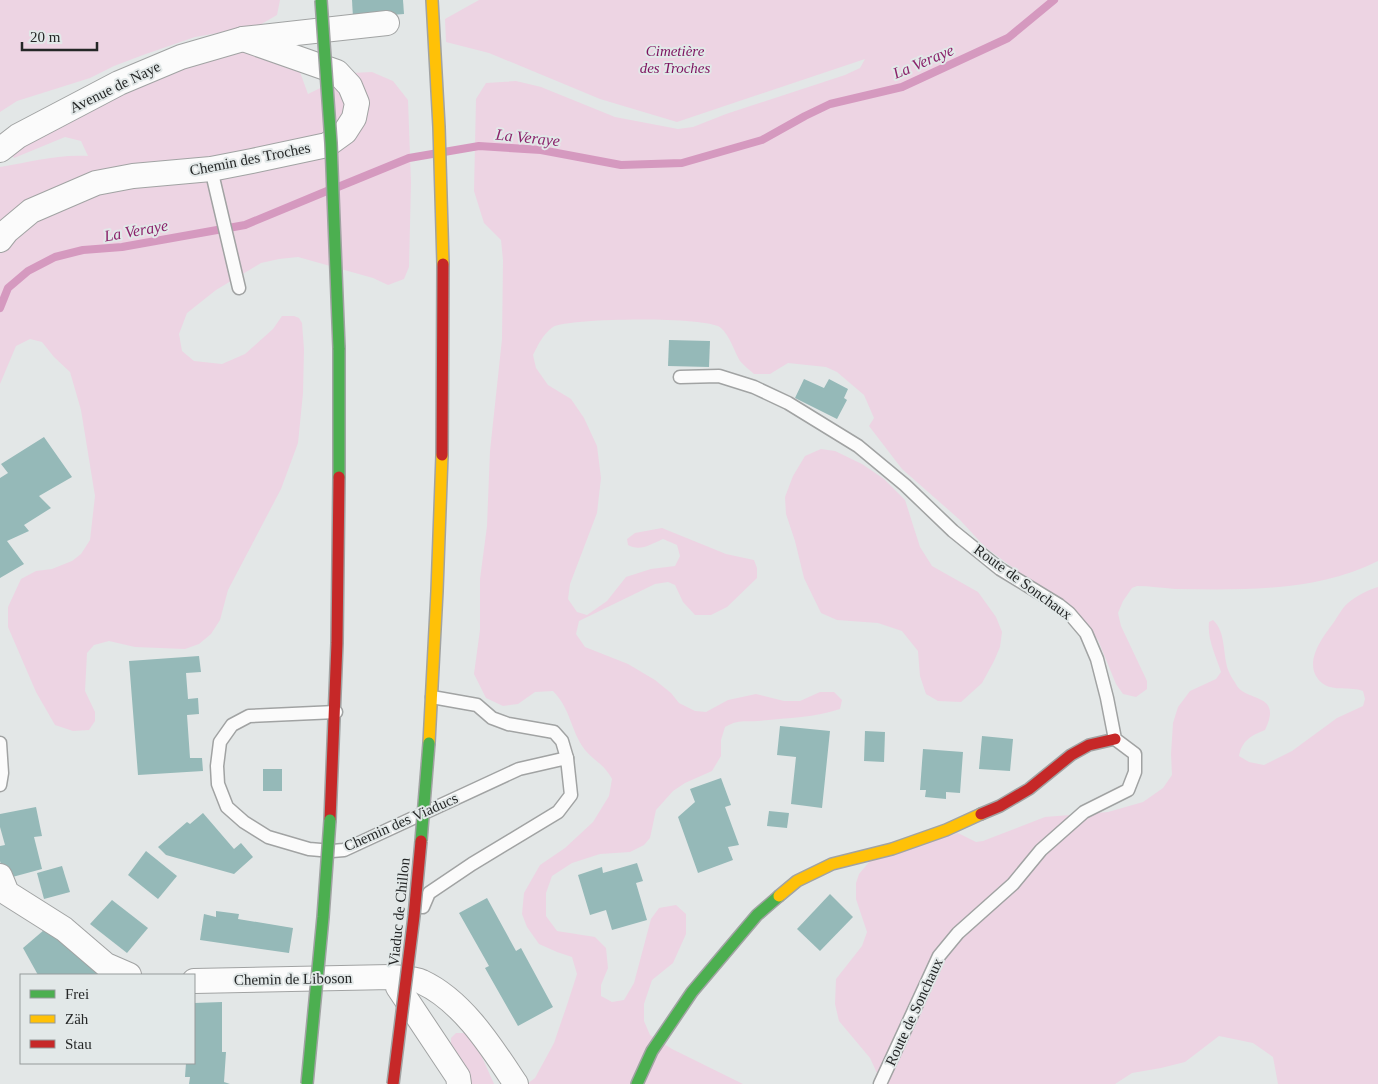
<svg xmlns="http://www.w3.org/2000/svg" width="1378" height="1084" viewBox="0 0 1378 1084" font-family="Georgia,serif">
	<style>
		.green { fill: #edd4e3 }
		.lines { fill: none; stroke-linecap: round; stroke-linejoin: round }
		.stream { stroke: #d599bf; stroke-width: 8 }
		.building { fill: #95b9b8 }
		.lane-casing { stroke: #a1a3a3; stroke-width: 15 }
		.street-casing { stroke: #a1a3a3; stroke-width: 26 }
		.fast-casing { stroke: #a1a3a3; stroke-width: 14 }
		.slow-casing { stroke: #a1a3a3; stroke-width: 14 }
		.jam-casing { stroke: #a1a3a3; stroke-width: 14 }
		.lane { stroke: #fbfbfb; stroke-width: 12 }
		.street { stroke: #fbfbfb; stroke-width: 24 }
		.fast { stroke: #4caf50; stroke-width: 11 }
		.slow { stroke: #ffc107; stroke-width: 11 }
		.jam { stroke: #c62828; stroke-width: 11 }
		.fast-bridge-casing { stroke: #a1a3a3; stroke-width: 14; stroke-linecap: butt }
		.jam-bridge-casing { stroke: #a1a3a3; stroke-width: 14; stroke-linecap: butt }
		.fast-bridge { stroke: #4caf50; stroke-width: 11 }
		.jam-bridge { stroke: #c62828; stroke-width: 11 }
		.labels { text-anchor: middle; stroke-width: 4; stroke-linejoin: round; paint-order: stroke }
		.park-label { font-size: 15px; font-style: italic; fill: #7d125f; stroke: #e2e8e8 }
		.street-label { font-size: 15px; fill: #252727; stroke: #e2e8e8 }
		.water-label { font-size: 16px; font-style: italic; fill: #8b236b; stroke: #e2e8e8 }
	</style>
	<rect width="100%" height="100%" fill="#e3e7e7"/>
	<g class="green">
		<polygon points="0,0 280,0 277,15 258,26 195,37 143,55 114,66 90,78 17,101 0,112"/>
		<path d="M479,0H1378V561C1318,592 1241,590 1175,589C1162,588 1150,586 1137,586L1132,588L1123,601L1118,613L1121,626L1147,681V689L1136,697L1123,694L1116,684L1098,640L1067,607L985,547L960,520L902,469L869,426L874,418L864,395L837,372L826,367L788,363L770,374H754C750,370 744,366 740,361C734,351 730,336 721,328C707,316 569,318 553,327C543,334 538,345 533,355L536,368L548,385L571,399L584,418L597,446L601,478L597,513L570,584L568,599L577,612L587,615L607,601L626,577L651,569L675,566L680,556L677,545L663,539C651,544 640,552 628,545L627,539L635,533L662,528L726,554L754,560L757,568V578L727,607L711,615H695L683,602L675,585L668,582L655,584L579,621L576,634L585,647L628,664L655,680L671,693L679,703L695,711L706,712L728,700L756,694L784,701H800L820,692H834L842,700L840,709C814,718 785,718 758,721C743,722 739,719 725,727L721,740V756L712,771L685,783L673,791L656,810L650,838L644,845L630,852L600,854L572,863L552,876L546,893V916L557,931L595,937L606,948L608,968L601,985V996L612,1002L624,1000L634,983L651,919L659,908L676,905L686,914V934L673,963L652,980L644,1004V1021L650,1035L672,1049L743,1084H527L535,1078L554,1043L568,1002L577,974L572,957L557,952L539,944L527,927L522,914L524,893L540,865L565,848L593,822L609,796L612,779C604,764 594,761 585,750C570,730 571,709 553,691L535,692L518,704L503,706L486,698L474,674L480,630V579L487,526L490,451L502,339L503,260L501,240L484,223L474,191L476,99L486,83L516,81L541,87L615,117L678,129L693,127L726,114L845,75L860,68L865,59L677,122L600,99L489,53L446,42L445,19Z"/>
		<path d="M236,48L297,64L308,94L351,73L372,72L393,81L408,100L411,183L409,267L404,279L388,285L373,278L298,257L279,259L261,263L216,290L187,313L179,334L182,351L194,361L222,364L245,354L273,329L282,316H294L299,318L302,323L304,349L303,393L298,443L281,489L228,590L220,620L211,634L199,644L185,649L135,647L109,641L94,645L87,653L85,691L95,712V721L89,730L73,731L55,725L36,692L8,627V607L21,579L36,571L52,569L72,561L81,554L90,540L95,496L81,410L70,372L54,357L42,342L30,339L16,346L0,384V167C30,162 58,154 88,156L81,141L65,137L14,158L11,153L124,88Z"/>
		<polygon points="821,449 835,451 862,464 884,479 905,500 920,547 932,566 978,592 996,617 1002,632 1000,647 994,661 982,683 961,702 938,701 926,694 920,676 918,651 902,631 878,623 837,620 821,613 804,578 795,541 786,514 785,497 793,476 805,456"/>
		<path d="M1378,587V1084H1278L1273,1057L1253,1043L1219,1036L1185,1062L1161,1068L1132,1073L1115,1084H882L870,1058L839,1021L835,1004L836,979L862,946L867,932L856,899V883L859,874L870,861L958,833L976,842L983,841L1045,817L1108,812L1143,802L1163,788L1172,775L1171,754L1173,723L1178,707L1190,691L1216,679L1221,672C1216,656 1207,639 1209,622L1213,620C1227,633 1222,656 1229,672C1231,677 1235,682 1237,686C1248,702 1283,693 1265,730C1252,735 1242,740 1239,756L1249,762L1264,765L1292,751L1337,718L1363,706L1365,699L1363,691C1351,686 1333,692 1322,683C1301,665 1322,638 1334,622C1338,616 1342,608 1348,603C1356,596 1368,590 1378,587Z"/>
		<polygon points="456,1033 464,1033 474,1039 494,1084 467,1084 451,1045 451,1038"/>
	</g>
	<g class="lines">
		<g class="stream">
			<polyline points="338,187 409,158 479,146 541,150 621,165 682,163 762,140 805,116 830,104 902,87 1008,38 1054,0"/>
			<polyline points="0,308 8,288 28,271 55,257 83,250 122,247 245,225 327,191"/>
		</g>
	</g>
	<g class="building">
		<polygon points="352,0 403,0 404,14 353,18"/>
		<polygon points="669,340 710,341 709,367 668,366"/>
		<polygon points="804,379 824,388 829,379 848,389 844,398 847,400 837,419 795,398"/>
		<polygon points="44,437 72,477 39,496 51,508 24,525 29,531 7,541 24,564 0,578 0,478 8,473 1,464"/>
		<polygon points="199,656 201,672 186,673 188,699 198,698 199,714 187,715 190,758 202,758 203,771 138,775 129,661"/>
		<polygon points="780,726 830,731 822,808 791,804 796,757 777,755"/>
		<polygon points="865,731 885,732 884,762 864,761"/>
		<polygon points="982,736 1013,739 1010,771 979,769"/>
		<polygon points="923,749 963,752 960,793 946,792 946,799 925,797 926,790 920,790"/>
		<rect x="263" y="769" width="19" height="22"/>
		<polygon points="721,778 731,805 725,807 739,845 728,847 733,860 698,873 678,817 695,802 690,789"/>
		<polygon points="36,807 42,836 34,837 42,869 5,879 0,861 0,846 5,845 0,827 0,814"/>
		<polygon points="769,811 789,813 787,828 767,826"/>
		<polygon points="203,813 234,849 241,843 253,857 234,874 166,855 158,847 187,822 190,824"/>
		<polygon points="146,851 177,876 158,899 128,875"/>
		<polygon points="637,863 643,881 636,883 647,920 612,930 606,910 590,915 578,875 602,867 603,873"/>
		<polygon points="62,866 70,892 44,899 37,873"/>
		<polygon points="830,894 853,917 820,951 797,929"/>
		<polygon points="487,898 516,951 521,948 553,1007 518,1026 485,968 489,966 459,913"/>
		<polygon points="112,900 148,928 127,953 90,924"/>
		<polygon points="216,911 239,914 238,919 293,928 289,953 200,940 204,914 216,917"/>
		<polygon points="51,924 105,975 38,975 23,948"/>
		<polygon points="222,1002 222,1052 226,1052 224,1082 230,1084 189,1084 190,1077 185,1077 186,1063 194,1063 194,1003"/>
	</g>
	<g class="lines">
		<g class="lane-casing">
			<g id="lane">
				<polyline points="211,169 239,288"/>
				<polyline points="680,377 719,376 754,387 788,403 858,446 905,485 953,531 1000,569 1059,605 1069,613 1086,633 1097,659 1107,698 1115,739 1135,754 1135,772 1128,790 1084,812 1041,850 1013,884 958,933 939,956 880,1084"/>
				<polyline points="432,697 477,705 492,718 508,724 554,732 562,741 567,758"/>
				<polyline points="336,712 249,716 232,725 220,742 217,766 218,784 227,807 244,822 268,837 309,849 332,851 344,850 519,769 567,758 571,795 558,812 472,864 429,893 423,907"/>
				<polyline points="0,743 2,773 0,785"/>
			</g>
		</g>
		<g class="street-casing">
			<g id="street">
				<polyline points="0,150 18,136 119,83 181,57 243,39 387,23"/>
				<polyline points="0,240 7,231 31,211 96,183 133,176 211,169 252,161 327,145 345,132 354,118 357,103 350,86 337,72 243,39"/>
				<polyline points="0,876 7,893 64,929 106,965 129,975"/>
				<path d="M194,981L391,977C401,978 414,978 422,982C463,1001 492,1048 516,1084"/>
				<polyline points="398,987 458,1077 459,1084"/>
			</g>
		</g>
		<g class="fast-casing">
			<g id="fast">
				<polyline points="339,348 339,477"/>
				<polyline points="637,1084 652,1051 692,992 757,915 779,896"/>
			</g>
		</g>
		<g class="slow-casing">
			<g id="slow">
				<polyline points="432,0 439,127 443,264"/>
				<polyline points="429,743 437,591 442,455"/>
				<polyline points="779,896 797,881 832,864 892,849 946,830 981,814"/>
			</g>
		</g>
		<g class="jam-casing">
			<g id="jam">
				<polyline points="442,455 443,264"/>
				<polyline points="981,814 1000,806 1029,789 1071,755 1089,745 1115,739"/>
				<polyline points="330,820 337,643 339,477"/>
			</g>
		</g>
		<use href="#lane" class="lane"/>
		<use href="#street" class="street"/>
		<use href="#fast" class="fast"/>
		<use href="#slow" class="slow"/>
		<use href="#jam" class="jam"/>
		<g class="fast-bridge-casing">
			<g id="fast-bridge">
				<polyline points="321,0 331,143 339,348"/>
				<polyline points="421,841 429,743"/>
				<polyline points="307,1084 323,917 330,820"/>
			</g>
		</g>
		<g class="jam-bridge-casing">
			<polyline id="jam-bridge" points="393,1084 414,916 421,841"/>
		</g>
		<use href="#fast-bridge" class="fast-bridge"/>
		<use href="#jam-bridge" class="jam-bridge"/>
	</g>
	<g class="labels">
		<g class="park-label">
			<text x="675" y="56">Cimetière<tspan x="675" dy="17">des Troches</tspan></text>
		</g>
		<g class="street-label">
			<text transform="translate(115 87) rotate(-26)" y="5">Avenue de Naye</text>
			<text transform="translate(250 159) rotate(-11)" y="5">Chemin des Troches</text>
			<text transform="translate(1023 582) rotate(36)" y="5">Route de Sonchaux</text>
			<text transform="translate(401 822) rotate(-24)" y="5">Chemin des Viaducs</text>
			<text transform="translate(399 912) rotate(-84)" y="5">Viaduc de Chillon</text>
			<text transform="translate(293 979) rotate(-1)" y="5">Chemin de Liboson</text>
			<text transform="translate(914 1012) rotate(-65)" y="5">Route de Sonchaux</text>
		</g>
		<g class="water-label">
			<text transform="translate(923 61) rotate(-23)" y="6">La Veraye</text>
			<text transform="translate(528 137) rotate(6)" y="6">La Veraye</text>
			<text transform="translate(136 230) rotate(-10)" y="6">La Veraye</text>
		</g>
	</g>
	<rect x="20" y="974" width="175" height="90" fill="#e2e8e8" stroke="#969b9b"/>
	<rect x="30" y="990" width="25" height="8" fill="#4caf50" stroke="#969b9b"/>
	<text x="65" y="999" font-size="15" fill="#252727">Frei</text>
	<rect x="30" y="1015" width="25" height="8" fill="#ffc107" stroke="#969b9b"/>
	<text x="65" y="1024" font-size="15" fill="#252727">Zäh</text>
	<rect x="30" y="1040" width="25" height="8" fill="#c62828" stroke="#969b9b"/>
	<text x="65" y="1049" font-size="15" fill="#252727">Stau</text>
	<path d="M22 42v8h75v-8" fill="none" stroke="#252727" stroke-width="2.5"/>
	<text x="30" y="42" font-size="15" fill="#252727" stroke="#e2e8e8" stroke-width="4" paint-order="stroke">20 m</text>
</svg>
